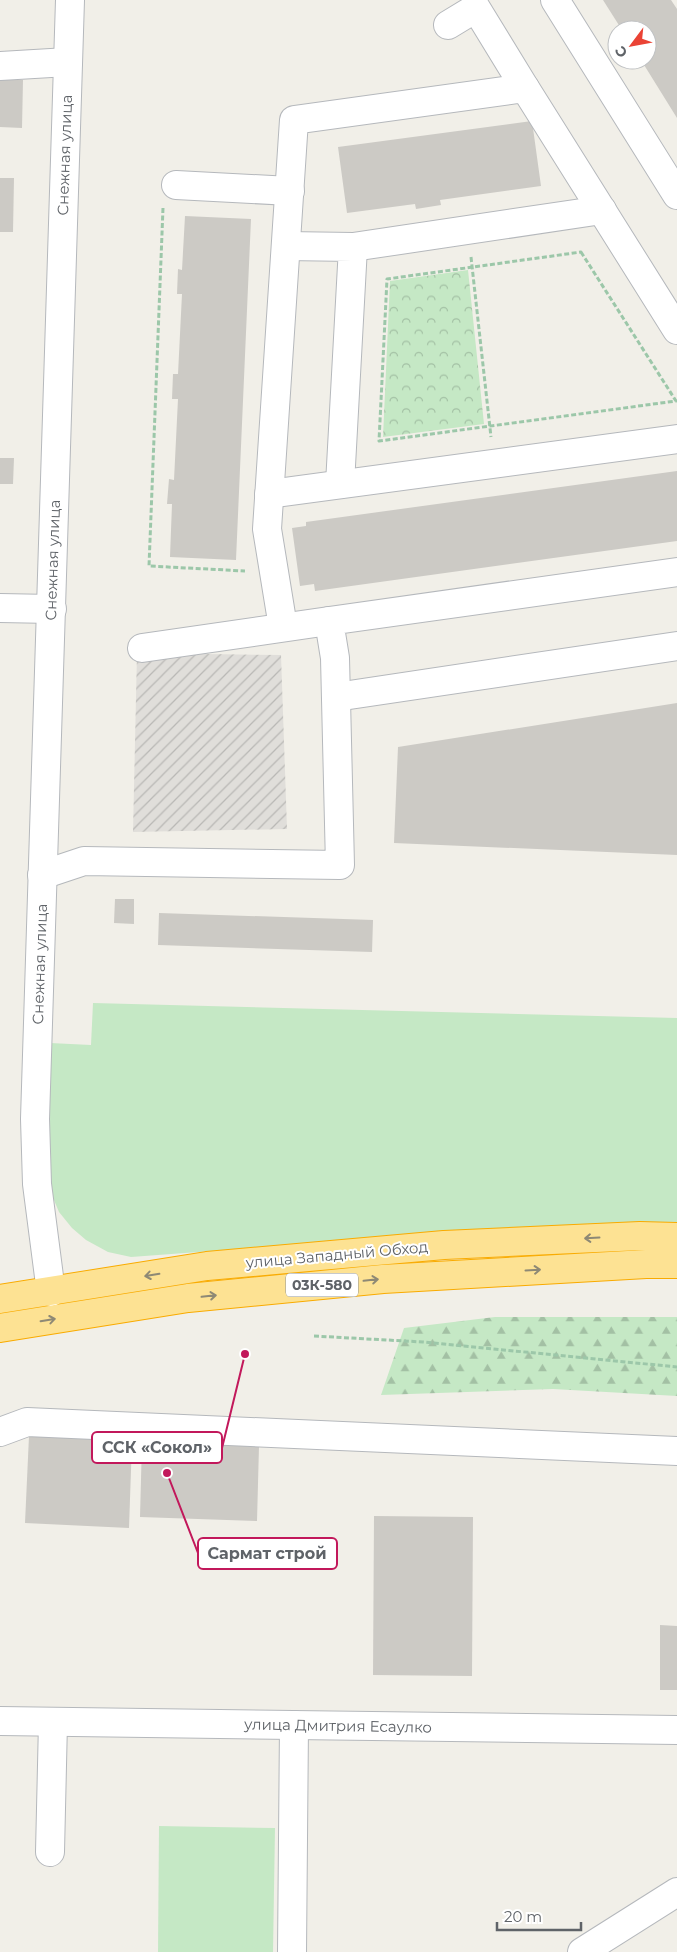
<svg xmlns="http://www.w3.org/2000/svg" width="677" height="1952" viewBox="0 0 677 1952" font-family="Montserrat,sans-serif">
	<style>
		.industrial { fill: url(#industrial-furrows) }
		.grass { fill: #c5e8c5 }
		.forest { fill: url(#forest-firs) }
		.park { fill: url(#park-crowns) }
		.building { fill: #cccac5 }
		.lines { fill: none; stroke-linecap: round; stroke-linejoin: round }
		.minor-casing { stroke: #b5b8bc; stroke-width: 30 }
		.highway-casing { stroke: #f9ab00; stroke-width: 30 }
		.path { stroke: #9cc7a9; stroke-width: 3; stroke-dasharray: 5 2.5; stroke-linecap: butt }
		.minor { stroke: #fff; stroke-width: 28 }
		.highway { stroke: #fde293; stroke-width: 28 }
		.oneway { stroke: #8e8975 }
		.labels { text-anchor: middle; stroke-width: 4; stroke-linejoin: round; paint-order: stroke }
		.shield { fill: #fff; stroke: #8f9295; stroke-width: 1 }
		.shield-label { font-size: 14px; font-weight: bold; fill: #5f6368 }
		.street-label { font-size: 15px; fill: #5f6368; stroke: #fff }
		.leader { fill: none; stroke: #c2185b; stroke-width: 2 }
		.callout-dot { fill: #c2185b; stroke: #fff; stroke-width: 2 }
		.callout { fill: #fff; stroke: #c2185b; stroke-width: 2 }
		.callout-label { font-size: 16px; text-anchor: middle; font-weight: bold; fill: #5f6368 }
	</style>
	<defs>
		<pattern id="industrial-furrows" width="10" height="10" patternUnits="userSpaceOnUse" patternTransform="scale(1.25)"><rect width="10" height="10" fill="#e0deda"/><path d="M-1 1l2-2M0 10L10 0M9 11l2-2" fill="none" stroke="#b9b8b5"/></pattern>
		<pattern id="forest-firs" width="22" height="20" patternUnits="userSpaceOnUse" patternTransform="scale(1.25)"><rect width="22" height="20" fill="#c5e8c5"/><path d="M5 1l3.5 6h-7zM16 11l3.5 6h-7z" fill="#a3c0a4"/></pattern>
		<pattern id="park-crowns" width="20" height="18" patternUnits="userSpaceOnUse" patternTransform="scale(1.25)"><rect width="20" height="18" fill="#c5e8c5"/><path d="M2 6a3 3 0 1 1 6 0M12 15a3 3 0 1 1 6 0" fill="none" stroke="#a3c0a4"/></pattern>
	</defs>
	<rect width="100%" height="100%" fill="#f1efe8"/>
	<polygon class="industrial" points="137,653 281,655 287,829 133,832"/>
	<g class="grass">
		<polygon points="93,1003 677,1018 677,1227 481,1231 131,1257 108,1252 86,1240 72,1228 59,1212 51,1193 46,1168 50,1043 91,1045"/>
		<polygon points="159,1826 275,1828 273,1952 158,1952"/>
	</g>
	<polygon class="forest" points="495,1317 677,1317 677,1396 553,1389 381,1395 404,1328"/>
	<polygon class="park" points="468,270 484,424 383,437 390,281"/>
	<g class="building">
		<polygon points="603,0 671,0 677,9 677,118 641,60 647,60 647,30 622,30"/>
		<polygon points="0,79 23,80 22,128 0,127"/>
		<polygon points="532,121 541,186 440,200 441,205 416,209 415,204 347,213 338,147"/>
		<polygon points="0,178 14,178 13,232 0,232"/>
		<polygon points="185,216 251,219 236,560 170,557 172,504 167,504 169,479 174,480 178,399 172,399 173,374 178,374 182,294 177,294 178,269 182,270"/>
		<polygon points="0,458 14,458 13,484 0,484"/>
		<polygon points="677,471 677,541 315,591 314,584 300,586 292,528 306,526 306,522"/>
		<polygon points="677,703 677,855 394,843 398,747"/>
		<polygon points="115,899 134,899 134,924 114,923"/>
		<polygon points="159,913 373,920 372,952 158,945"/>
		<polygon points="29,1436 132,1441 129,1528 25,1523"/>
		<polygon points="142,1442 259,1446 257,1521 140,1517"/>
		<polygon points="374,1516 473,1517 472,1676 373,1675"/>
		<polygon points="660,1625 677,1626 677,1690 660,1690"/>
	</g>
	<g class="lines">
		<g class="minor-casing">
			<g id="minor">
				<polyline points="555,0 677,195"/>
				<polyline points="448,25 476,8 525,88"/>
				<polyline points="0,66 68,62"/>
				<polyline points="176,185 290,191"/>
				<polyline points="286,246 353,247 340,484"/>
				<polyline points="353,247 602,210"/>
				<polyline points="269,494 677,439"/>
				<polyline points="0,608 52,609"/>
				<polyline points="283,627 267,529 294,120 525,88 677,330"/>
				<polyline points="142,648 329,621"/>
				<polyline points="336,697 677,646"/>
				<polyline points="42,875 84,861 340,865 335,658 329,621 677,572"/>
				<polyline points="51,1292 37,1184 35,1119 70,0"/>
				<polyline points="0,1432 27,1422 677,1451"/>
				<polyline points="0,1721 677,1730"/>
				<polyline points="50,1852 53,1722"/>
				<polyline points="292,1952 294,1725"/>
				<polyline points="582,1952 677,1892"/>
			</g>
		</g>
		<g class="highway-casing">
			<g id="highway">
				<polyline points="0,1299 207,1266 444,1245 640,1236 677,1237"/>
				<polyline points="0,1328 188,1298 383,1279 646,1264 677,1264"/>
			</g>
		</g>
		<g class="path">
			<polyline points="163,208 149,566 245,571"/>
			<polygon points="581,252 676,401 379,441 387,279"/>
			<polyline points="471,257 491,437"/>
			<polyline points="314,1336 423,1342 677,1367"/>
		</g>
		<use href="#minor" class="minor"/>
		<use href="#highway" class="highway"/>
	</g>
	<defs><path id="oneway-shaft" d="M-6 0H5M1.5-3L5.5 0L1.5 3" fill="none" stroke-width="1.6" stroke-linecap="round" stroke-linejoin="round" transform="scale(1.25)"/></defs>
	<g class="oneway">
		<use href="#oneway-shaft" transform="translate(592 1238) rotate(177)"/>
		<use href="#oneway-shaft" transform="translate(533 1270) rotate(-3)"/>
		<use href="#oneway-shaft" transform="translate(152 1275) rotate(171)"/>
		<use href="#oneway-shaft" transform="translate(371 1280) rotate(-6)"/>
		<use href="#oneway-shaft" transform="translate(209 1296) rotate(-6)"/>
		<use href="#oneway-shaft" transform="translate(48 1320) rotate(-9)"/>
	</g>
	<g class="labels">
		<rect class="shield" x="286" y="1273.5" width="72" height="23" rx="4"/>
		<g class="shield-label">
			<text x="322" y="1290">03К-580</text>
		</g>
		<g class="street-label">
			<text transform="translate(65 155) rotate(-88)" y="5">Снежная улица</text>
			<text transform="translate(53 560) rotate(-88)" y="5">Снежная улица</text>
			<text transform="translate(40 964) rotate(-88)" y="5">Снежная улица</text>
			<text transform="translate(337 1255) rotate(-5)" y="5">улица Западный Обход</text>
			<text transform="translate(338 1726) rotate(1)" y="5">улица Дмитрия Есаулко</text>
		</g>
	</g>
	<path class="leader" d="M245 1354L222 1448M167 1473L198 1553"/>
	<g class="callout-dot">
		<circle cx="245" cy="1354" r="5"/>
		<circle cx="167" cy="1473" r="5"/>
	</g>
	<g class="callout">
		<rect x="92" y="1432" width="130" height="31" rx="5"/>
		<rect x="198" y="1538" width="139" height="31" rx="5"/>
	</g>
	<g class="callout-label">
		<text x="157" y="1453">ССК «Сокол»</text>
		<text x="267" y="1559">Сармат строй</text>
	</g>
	<g transform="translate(632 45) rotate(238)"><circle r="24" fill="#ffffff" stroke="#bfc1c3"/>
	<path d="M0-4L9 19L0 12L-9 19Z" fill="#ea4335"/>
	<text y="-8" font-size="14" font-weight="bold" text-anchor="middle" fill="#5f6368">С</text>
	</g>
	<path d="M497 1922v8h84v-8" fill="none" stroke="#5f6368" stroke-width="2.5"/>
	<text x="504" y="1922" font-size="15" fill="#5f6368" stroke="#ffffff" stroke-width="4" paint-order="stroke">20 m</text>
</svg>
